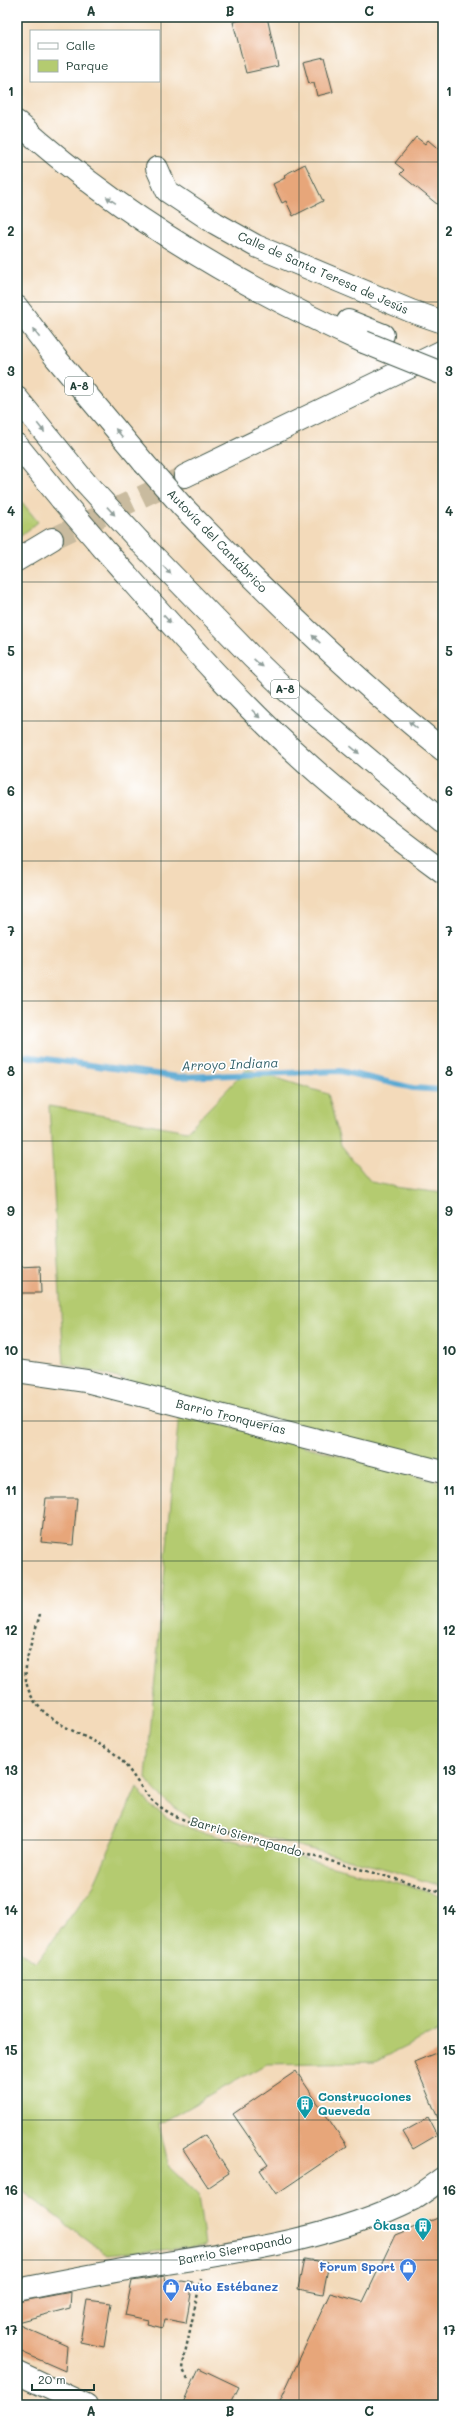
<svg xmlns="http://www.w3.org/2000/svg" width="460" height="2422" viewBox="0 0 460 2422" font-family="Mali,sans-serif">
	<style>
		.green { fill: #b4cb70; stroke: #6a8452 }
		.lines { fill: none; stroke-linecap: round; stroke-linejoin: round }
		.stream { stroke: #58a8d2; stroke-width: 6 }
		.building { fill: #e7a67a }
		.minor-tunnel { stroke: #c9bb9f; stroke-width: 22; stroke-dasharray: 22 11; stroke-linecap: butt }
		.minor-casing { stroke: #3f5548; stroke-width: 24 }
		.highway-casing { stroke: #3f5548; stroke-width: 24 }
		.path { stroke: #3f5548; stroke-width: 2.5; stroke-dasharray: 3 3; stroke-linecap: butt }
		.minor { stroke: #fff; stroke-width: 22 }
		.highway { stroke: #fff; stroke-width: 22 }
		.highway-bridge-casing { stroke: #3f5548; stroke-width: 24; stroke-linecap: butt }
		.highway-bridge { stroke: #fff; stroke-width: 22 }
		.oneway { fill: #8f9e9a }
		.grid { fill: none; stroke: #1f3d34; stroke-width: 1; stroke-opacity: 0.55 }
		.labels { text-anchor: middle; stroke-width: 3.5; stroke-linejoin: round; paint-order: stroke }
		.shield { fill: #fff; stroke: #627771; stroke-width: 1 }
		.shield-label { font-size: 11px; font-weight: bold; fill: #1f3d34 }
		.street-label { font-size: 12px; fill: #1f3d34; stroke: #fff }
		.culture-label { font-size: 12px; font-weight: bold; fill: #0d838f; stroke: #fff; text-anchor: start }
		.shop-label { font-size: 12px; font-weight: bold; fill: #366cbe; stroke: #fff; text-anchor: end }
		.water-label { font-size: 13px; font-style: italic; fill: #33626b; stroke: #fff }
		.neatline { fill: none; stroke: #1f3d34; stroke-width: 1.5 }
		.grid-label { font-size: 13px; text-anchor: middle; font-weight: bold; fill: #1f3d34 }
	</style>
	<rect width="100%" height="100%" fill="#fff"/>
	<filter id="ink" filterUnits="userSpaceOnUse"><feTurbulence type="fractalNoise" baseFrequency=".025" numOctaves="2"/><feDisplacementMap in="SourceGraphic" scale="8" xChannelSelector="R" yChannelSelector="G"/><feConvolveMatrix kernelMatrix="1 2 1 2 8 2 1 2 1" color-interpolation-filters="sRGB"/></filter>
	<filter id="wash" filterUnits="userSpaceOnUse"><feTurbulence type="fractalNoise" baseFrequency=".012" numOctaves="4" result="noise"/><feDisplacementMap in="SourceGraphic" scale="16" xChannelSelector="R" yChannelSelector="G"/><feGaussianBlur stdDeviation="0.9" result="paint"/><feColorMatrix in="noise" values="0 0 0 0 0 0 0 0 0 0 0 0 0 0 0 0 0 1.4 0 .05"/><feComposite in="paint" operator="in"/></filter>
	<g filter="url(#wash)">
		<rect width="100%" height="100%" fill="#f3daba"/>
		<g class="green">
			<polygon points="17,496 38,522 17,539"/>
			<polygon points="247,1069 328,1094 341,1145 371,1182 401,1188 443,1193 443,1463 64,1364 49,1106 187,1131"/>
			<path d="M179,1413L443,1483V1887L393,1871L189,1817C172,1806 157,1796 146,1778Z"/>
			<polygon points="137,1787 152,1808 173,1821 198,1831 425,1890 443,1898 443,2028 375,2062 266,2064 159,2124 169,2167 198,2195 205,2246 107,2255 17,2187 17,1949 36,1963 93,1886"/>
		</g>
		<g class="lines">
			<polyline class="stream" points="17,1055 178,1077 340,1071 413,1088 443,1090"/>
		</g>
		<g id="blocks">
			<g class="building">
				<polygon points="252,17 267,17 278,66 246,73 233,22"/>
				<polygon points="324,57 333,92 317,96 314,83 309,84 303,62"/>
				<polygon points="416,137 425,144 428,140 443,153 443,209 400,174 404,170 395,163"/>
				<polygon points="305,164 323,201 293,216 286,201 282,203 273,184 285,178 284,175"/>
				<polygon points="40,1266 41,1293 17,1293 17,1267"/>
				<polygon points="46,1498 77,1498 73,1545 41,1542"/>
				<polygon points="443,2050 443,2130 414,2062"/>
				<polygon points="296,2071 347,2146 276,2194 260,2170 268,2165 233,2114"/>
				<polygon points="428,2118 437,2135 413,2149 403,2132"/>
				<polygon points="205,2135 229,2173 208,2187 183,2149"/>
				<polygon points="443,2216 443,2405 278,2405 330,2293 363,2302 395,2235"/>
				<polygon points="304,2259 329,2263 323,2294 298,2289"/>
				<polygon points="165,2276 166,2283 182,2280 193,2282 186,2323 165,2319 163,2328 147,2324 148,2320 125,2315 132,2281"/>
				<polygon points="71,2292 70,2308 17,2322 17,2302"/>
				<polygon points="87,2300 111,2303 104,2347 80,2342"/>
				<polygon points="17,2324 67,2346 65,2371 17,2350"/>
				<polygon points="199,2368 239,2387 230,2405 182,2405"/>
			</g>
		</g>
	</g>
	<g filter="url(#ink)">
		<use href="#blocks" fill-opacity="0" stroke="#3f5548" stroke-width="1"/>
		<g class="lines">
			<polyline class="minor-tunnel" points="52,539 185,476"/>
			<g class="minor-casing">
				<g id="minor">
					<polyline points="157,168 167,191 215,223 256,246 411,311 443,322"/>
					<polyline points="185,476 443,351"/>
					<polyline points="17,560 52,539"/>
					<polyline points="17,1371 86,1381 443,1472"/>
					<path d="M17,2290C52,2283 87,2276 122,2270C219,2254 323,2244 413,2199C423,2193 433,2185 443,2178"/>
				</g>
			</g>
			<g class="highway-casing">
				<g id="highway">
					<path d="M17,122C120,215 238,285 364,342"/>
					<polyline points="17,307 56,358 144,463"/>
					<polyline points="348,321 383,335"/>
					<polyline points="17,398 85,482"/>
					<polyline points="17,445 61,499"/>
					<path d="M182,506C265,591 350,675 443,750"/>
					<polyline points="140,542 252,657 286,690 443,822"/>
					<path d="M103,548C169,622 234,698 308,764C351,803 397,838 443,872"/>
					<polyline points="17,2373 86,2405"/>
				</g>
			</g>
			<g class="path">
				<path d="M40,1614C34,1637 19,1669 29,1691C42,1723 85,1734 111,1751C128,1763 136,1783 150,1798C163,1812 184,1821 203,1826L443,1892"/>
				<polyline points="188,2379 183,2370 184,2358 201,2279"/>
			</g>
			<use href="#minor" class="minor"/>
			<use href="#highway" class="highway"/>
			<g class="highway-bridge-casing">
				<g id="highway-bridge">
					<polyline points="364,342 441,373"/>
					<polyline points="144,463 182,506"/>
					<polyline points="85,482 140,542"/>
					<polyline points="61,499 103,548"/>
				</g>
			</g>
			<use href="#highway-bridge" class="highway-bridge"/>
		</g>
		<defs><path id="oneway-solid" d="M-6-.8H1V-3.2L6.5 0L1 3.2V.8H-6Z"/></defs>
		<g class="oneway">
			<use href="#oneway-solid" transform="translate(111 200) rotate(-145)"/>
			<use href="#oneway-solid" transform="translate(36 333) rotate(-127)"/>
			<use href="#oneway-solid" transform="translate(41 428) rotate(51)"/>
			<use href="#oneway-solid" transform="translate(119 433) rotate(-130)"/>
			<use href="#oneway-solid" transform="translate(111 511) rotate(47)"/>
			<use href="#oneway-solid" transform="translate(167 570) rotate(46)"/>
			<use href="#oneway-solid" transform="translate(167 619) rotate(47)"/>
			<use href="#oneway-solid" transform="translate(316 639) rotate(-136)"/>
			<use href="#oneway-solid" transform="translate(258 663) rotate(43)"/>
			<use href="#oneway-solid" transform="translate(256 714) rotate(45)"/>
			<use href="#oneway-solid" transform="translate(413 725) rotate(-140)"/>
			<use href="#oneway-solid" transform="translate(355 750) rotate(40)"/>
		</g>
	</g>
	<path class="grid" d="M161,17V2405M299,17V2405M17,162H443M17,302H443M17,442H443M17,582H443M17,721H443M17,861H443M17,1001H443M17,1141H443M17,1281H443M17,1421H443M17,1561H443M17,1701H443M17,1840H443M17,1980H443M17,2120H443M17,2260H443"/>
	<defs>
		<g id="building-pin" transform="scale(0.9)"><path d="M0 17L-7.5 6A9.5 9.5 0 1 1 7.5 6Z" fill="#0f9aa8" stroke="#fff"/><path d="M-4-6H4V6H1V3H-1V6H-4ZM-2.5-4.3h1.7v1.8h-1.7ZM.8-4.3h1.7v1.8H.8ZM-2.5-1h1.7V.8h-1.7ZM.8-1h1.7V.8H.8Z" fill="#fff"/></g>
		<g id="shop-pin" transform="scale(0.9)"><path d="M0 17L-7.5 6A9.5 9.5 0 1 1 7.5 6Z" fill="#3f7fe0" stroke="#fff"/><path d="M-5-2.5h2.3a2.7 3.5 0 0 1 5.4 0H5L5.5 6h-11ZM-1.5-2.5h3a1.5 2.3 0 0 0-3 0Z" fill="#fff"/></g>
	</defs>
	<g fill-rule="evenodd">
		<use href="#building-pin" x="305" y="2104"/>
		<use href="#building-pin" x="423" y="2226"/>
		<use href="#shop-pin" x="408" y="2267"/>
		<use href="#shop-pin" x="171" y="2287"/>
	</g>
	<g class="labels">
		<g class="shield">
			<rect x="65" y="377" width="28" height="18" rx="3"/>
			<rect x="271" y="680" width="28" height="18" rx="3"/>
		</g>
		<g class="shield-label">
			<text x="79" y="390">A-8</text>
			<text x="285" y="693">A-8</text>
		</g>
		<g class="street-label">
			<text transform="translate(323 273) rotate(24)" y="4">Calle de Santa Teresa de Jesús</text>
			<text transform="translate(217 541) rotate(46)" y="4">Autovía del Cantábrico</text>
			<text transform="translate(231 1417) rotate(14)" y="4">Barrio Tronquerías</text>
			<text transform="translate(246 1837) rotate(16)" y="4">Barrio Sierrapando</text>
			<text transform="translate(235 2250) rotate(-11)" y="4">Barrio Sierrapando</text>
		</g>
		<g class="culture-label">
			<text x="318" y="2101">Construcciones<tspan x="318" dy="14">Queveda</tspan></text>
			<text x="410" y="2230" text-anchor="end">Ôkasa</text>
		</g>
		<g class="shop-label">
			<text x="395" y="2271">Forum Sport</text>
			<text x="184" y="2291" text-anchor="start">Auto Estébanez</text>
		</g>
		<g class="water-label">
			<text transform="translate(230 1064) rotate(-2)" y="5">Arroyo Indiana</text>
		</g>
	</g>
	<rect width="460" height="2422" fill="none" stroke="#fff" stroke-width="44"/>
	<rect x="30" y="30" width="130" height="52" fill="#ffffff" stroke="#a5b1ae"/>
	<rect x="38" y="43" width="20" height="6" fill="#ffffff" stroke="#a5b1ae"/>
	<text x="66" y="50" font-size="12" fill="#1f3d34">Calle</text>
	<rect x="38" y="60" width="20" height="12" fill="#b4cb70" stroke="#a5b1ae"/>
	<text x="66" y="70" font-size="12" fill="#1f3d34">Parque</text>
	<path d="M32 2384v6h62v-6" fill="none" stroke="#1f3d34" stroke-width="2"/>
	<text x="38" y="2384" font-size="12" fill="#1f3d34" stroke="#ffffff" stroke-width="3" paint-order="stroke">20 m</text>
	<rect x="22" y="22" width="416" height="2378" class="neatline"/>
	<g class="grid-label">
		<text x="91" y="16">A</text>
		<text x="230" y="16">B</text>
		<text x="369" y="16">C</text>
		<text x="11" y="96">1</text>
		<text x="449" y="96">1</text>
		<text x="11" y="236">2</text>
		<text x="449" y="236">2</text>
		<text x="11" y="376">3</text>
		<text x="449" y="376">3</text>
		<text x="11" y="516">4</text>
		<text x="449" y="516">4</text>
		<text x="11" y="656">5</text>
		<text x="449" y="656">5</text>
		<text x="11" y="796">6</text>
		<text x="449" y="796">6</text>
		<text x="11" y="936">7</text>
		<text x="449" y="936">7</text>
		<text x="11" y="1076">8</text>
		<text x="449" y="1076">8</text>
		<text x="11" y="1216">9</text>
		<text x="449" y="1216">9</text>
		<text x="11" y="1355">10</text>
		<text x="449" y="1355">10</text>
		<text x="11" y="1495">11</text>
		<text x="449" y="1495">11</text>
		<text x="11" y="1635">12</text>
		<text x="449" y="1635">12</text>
		<text x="11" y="1775">13</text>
		<text x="449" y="1775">13</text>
		<text x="11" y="1915">14</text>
		<text x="449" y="1915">14</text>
		<text x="11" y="2055">15</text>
		<text x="449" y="2055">15</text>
		<text x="11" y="2195">16</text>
		<text x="449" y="2195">16</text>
		<text x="11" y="2335">17</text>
		<text x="449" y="2335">17</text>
		<text x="91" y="2416">A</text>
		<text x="230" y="2416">B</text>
		<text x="369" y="2416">C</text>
	</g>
</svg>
